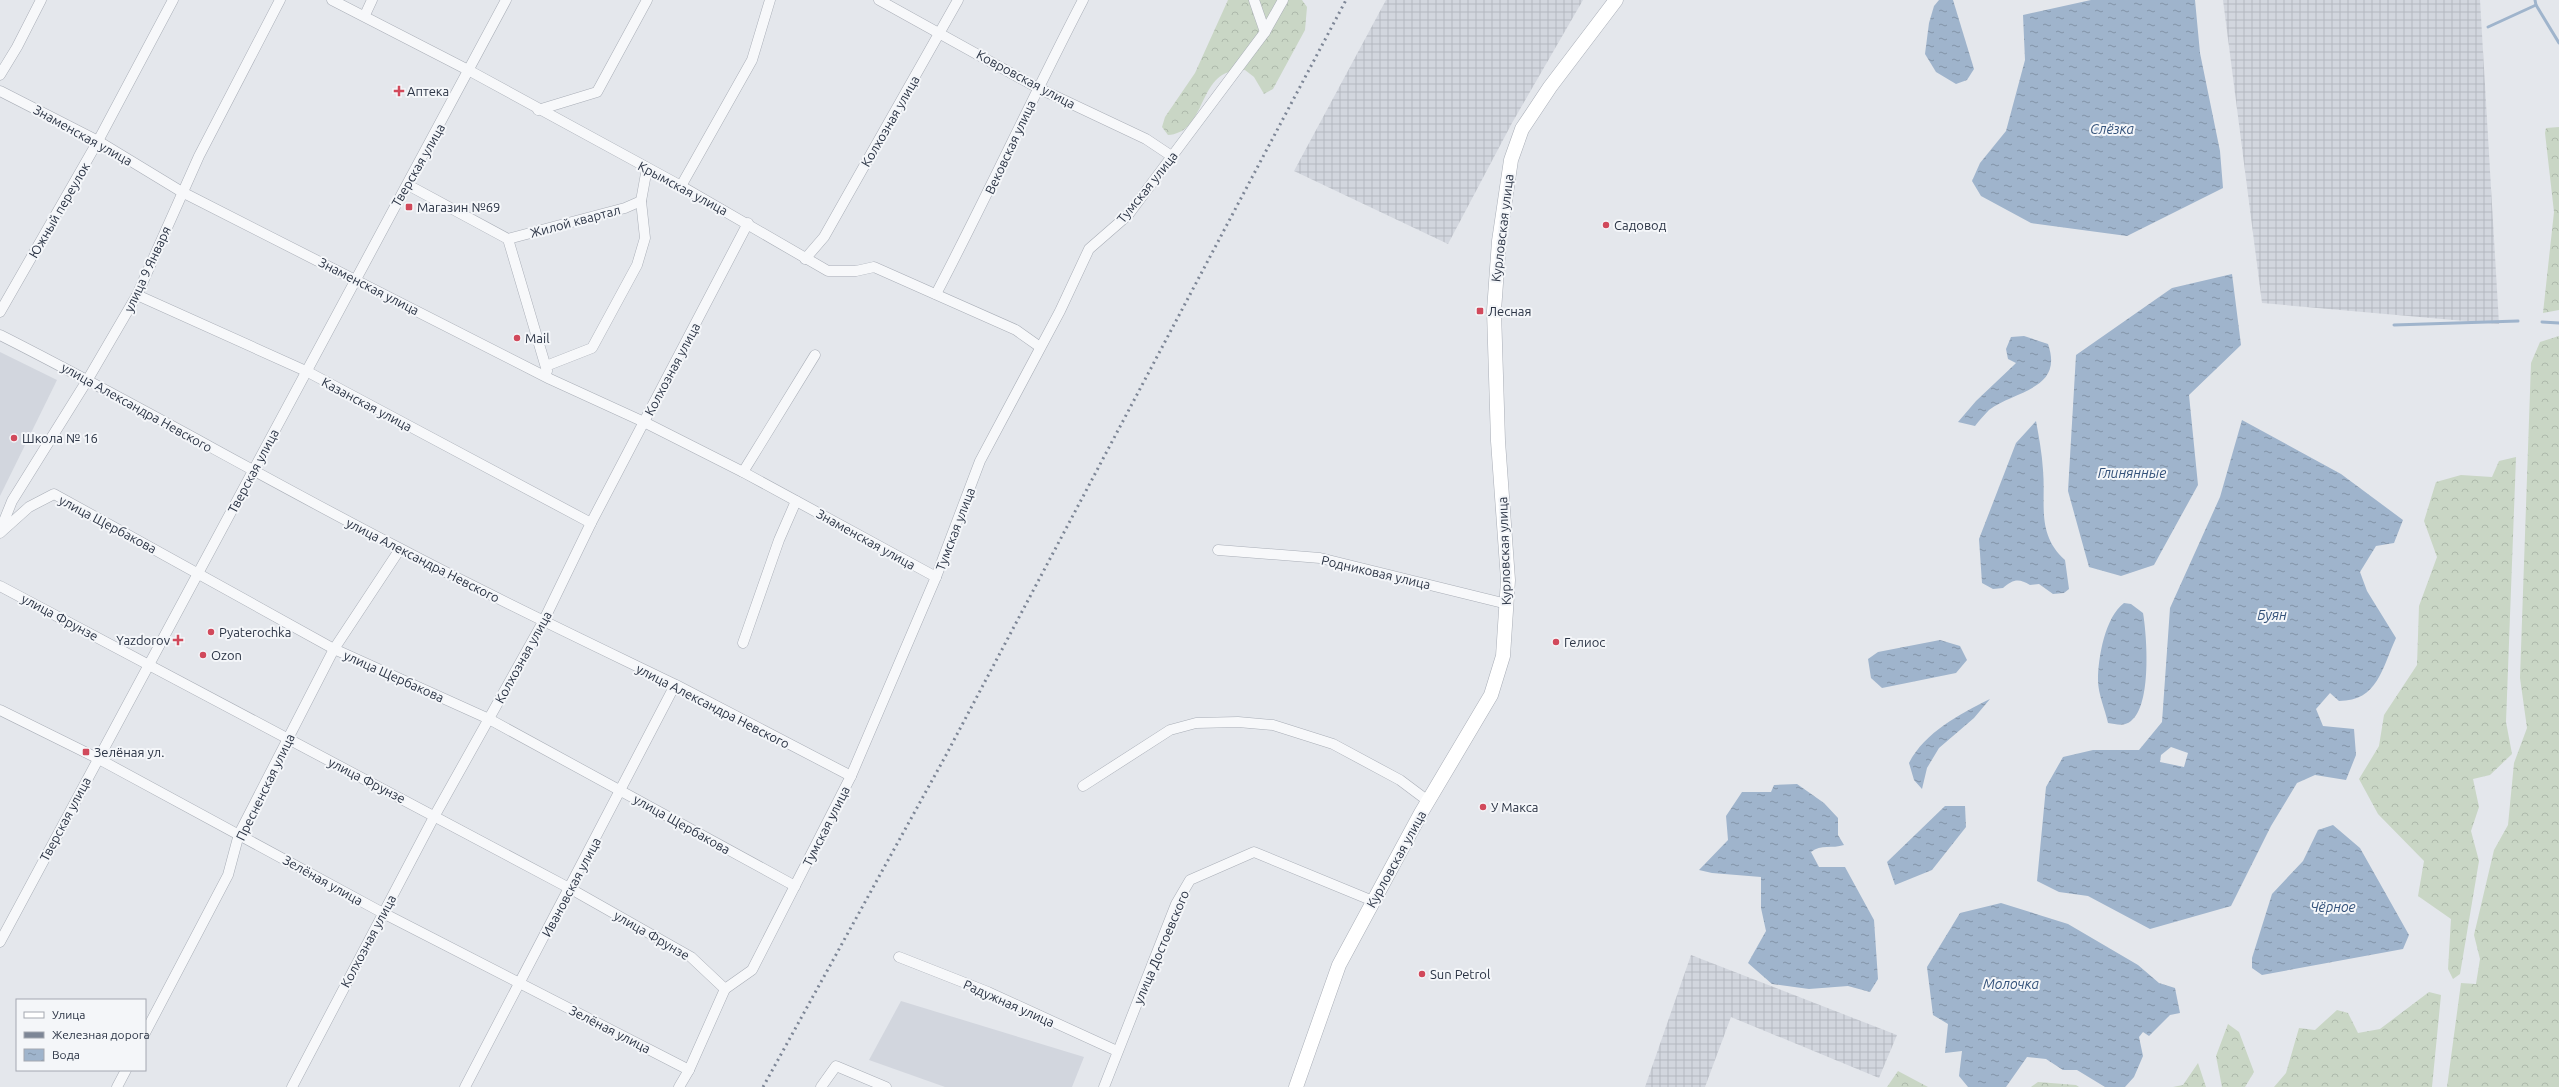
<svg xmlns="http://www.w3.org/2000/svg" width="2559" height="1087" viewBox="0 0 2559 1087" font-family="Ubuntu,sans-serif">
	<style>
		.built { fill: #d2d6de }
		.industrial { fill: url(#industrial-grid) }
		.forest { fill: url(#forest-crowns) }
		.water { fill: url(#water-ripples); fill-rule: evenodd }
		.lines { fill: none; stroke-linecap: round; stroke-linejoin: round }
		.stream { stroke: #9fb4cc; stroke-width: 3 }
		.street-casing { stroke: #a9aeb7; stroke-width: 11 }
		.secondary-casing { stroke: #a9aeb7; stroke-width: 15 }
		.street { stroke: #f7f8fa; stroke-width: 10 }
		.secondary { stroke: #fff; stroke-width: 14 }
		.rail { stroke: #7d8696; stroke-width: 3; stroke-dasharray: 2 4; stroke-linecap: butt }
		.poi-dot { fill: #d1495b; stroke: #f4f6f9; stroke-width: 1.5 }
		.labels { text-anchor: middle; stroke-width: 4; stroke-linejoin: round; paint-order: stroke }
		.street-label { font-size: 13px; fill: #2b3445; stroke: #f4f6f9 }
		.poi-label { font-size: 13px; fill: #2b3445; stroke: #f4f6f9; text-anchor: start }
		.water-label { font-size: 14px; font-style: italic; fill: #34527a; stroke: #f4f6f9 }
	</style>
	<defs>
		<pattern id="industrial-grid" width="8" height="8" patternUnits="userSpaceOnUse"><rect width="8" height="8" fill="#d2d6de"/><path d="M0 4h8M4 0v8" fill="none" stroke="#b4b8c0"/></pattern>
		<pattern id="forest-crowns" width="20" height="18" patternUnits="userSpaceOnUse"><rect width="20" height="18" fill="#c9d6c5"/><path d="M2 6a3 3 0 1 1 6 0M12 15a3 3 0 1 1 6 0" fill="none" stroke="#adb8ab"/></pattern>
		<pattern id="water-ripples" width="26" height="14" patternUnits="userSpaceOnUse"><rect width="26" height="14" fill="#9fb4cc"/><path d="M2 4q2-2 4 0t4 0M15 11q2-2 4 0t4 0" fill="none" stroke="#8293a7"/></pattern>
	</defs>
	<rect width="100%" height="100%" fill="#e4e7ec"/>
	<g class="built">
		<polygon points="0,352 57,380 0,496"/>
		<polygon points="901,1001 1084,1057 1072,1087 945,1087 869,1060"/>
	</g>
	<g class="industrial">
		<polygon points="1386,0 1583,0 1512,123 1448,244 1294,171"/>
		<polygon points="2223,0 2480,0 2499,324 2262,303"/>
		<polygon points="1691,955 1897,1035 1879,1078 1731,1017 1705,1087 1645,1087"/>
	</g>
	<g class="forest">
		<path d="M1228,0H1302L1307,7L1305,30L1273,89L1264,94L1254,77L1245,70C1239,71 1229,71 1224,74C1199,87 1202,133 1168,135L1162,127L1165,117L1195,73Z"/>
		<polygon points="2559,127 2559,310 2543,313 2554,212 2545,133 2546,128"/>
		<polygon points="2559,336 2559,1087 2447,1087 2461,983 2476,984 2480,959 2474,935 2494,850 2508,825 2514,763 2527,728 2520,678 2531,363 2540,342"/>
		<polygon points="2516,457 2506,722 2512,754 2490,775 2473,779 2479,807 2471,831 2479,861 2460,974 2453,979 2448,969 2451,919 2418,896 2424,861 2378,814 2359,779 2379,746 2384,715 2417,665 2419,606 2437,557 2424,521 2436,482 2461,475 2492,477 2499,461"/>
		<polygon points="2429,992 2441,995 2432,1087 2274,1087 2286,1073 2299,1028 2315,1030 2337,1010 2348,1013 2358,1033 2380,1029"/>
		<polygon points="2228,1024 2239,1032 2254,1072 2245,1087 2222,1087 2216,1056"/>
		<polygon points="2198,1063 2206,1087 2173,1087 2183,1085"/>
		<polygon points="1898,1071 1928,1087 1887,1087"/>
		<polygon points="2038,1082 2076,1085 2079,1087 2031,1087"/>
	</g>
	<g class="water">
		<polygon points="1939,0 1953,0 1974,69 1967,80 1956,84 1936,72 1925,54 1929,23 1934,6"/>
		<polygon points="2091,0 2195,0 2200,53 2220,151 2223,188 2127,236 2031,223 1981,196 1972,181 1980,163 2006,131 2025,60 2023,15"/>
		<polygon points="2232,274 2241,345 2189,395 2198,485 2154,565 2121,576 2089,567 2068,491 2076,355 2172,288"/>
		<path d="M2024,336L2048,344C2064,390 2015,390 1989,410C1984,415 1979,421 1975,426L1958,422L1976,401L2014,365L2016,363L2008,359L2006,349L2011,337Z"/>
		<path d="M2242,420L2341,474L2403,520L2394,543L2376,546L2360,572L2367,591L2396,638C2382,668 2378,701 2339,701L2330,693L2316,709L2323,726L2354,729L2356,755L2346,780L2315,775L2297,783L2271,826L2231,906L2150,929L2088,896L2059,892L2037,881L2046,787L2063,757L2093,750H2139L2162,722L2170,608L2220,497ZM2171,747L2188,753L2184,767L2160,762L2161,755Z"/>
		<path d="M2036,421C2039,437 2042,454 2043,470C2046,504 2036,534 2065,560L2069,589L2064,593L2053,594L2039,584L2030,585C2019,578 2013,579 2003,588L1993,589L1982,583L1979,539L2016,443Z"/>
		<path d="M2124,603L2131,604L2143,613C2147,636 2152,705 2131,721C2124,727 2116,724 2108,723C2105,709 2098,694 2098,680C2098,658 2105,617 2124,603Z"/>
		<polygon points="1940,640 1960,646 1967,660 1956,673 1882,688 1871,678 1868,659 1878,652"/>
		<path d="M1990,699L1974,718L1939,748L1927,768L1922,789L1914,780L1909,763C1925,732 1960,714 1990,699Z"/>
		<path d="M1797,784L1824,803L1838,818V835L1844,845C1832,849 1821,844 1811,852L1819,867H1845L1874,920L1878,979L1870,992L1848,986L1809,989L1772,984L1748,963L1766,931L1761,908V877L1712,873L1699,870L1728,840L1726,816L1742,792H1771L1774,785Z"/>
		<polygon points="1945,806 1965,806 1966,827 1932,870 1895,885 1887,862"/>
		<polygon points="2333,825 2360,848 2409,935 2403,949 2262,975 2252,968 2252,958 2272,894 2303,861 2318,830"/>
		<polygon points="2001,903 2068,924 2138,965 2159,983 2175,988 2180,1013 2170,1015 2149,1036 2143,1032 2139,1037 2143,1056 2134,1077 2125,1087 2105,1087 2077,1070 2063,1070 2046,1059 2027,1057 2006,1087 1968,1087 1959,1076 1962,1051 1945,1053 1948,1024 1933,1015 1927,967 1960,913"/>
	</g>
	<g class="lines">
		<g class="stream">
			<polyline points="2535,0 2536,5 2559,43"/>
			<polyline points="2488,27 2536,5"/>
			<polyline points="2542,322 2559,323"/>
			<polyline points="2394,325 2518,321"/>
		</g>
		<g class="street-casing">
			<g id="street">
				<polyline points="332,0 470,71 681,186 828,271 856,271 874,267 1016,330 1040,347"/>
				<polyline points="879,0 1038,88 1146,139 1173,157"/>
				<polyline points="1254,0 1265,32"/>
				<polyline points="365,15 372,0"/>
				<polyline points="0,75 17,47 41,0"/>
				<polyline points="0,91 98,141 182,192 550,379 644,422 743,472 936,577"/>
				<polyline points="538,110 597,92 647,0"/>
				<polyline points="408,185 508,239 625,208 641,201"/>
				<polyline points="681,186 752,60 770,0"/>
				<polyline points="508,239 547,371"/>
				<polyline points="805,259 824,237 958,0"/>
				<path d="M936,294C987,197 1032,98 1083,0"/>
				<polyline points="137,295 308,372 591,523"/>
				<polyline points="0,312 98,141 173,0"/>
				<path d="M0,335C135,403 265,479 399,548C490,596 583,640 676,685C734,715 793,746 851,776"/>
				<polyline points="546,366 592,348 637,265 645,238 641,201 647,168"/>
				<polyline points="743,472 815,355"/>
				<polyline points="0,531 12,501 88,379 137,295 199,156 280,0"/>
				<polyline points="0,533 29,507 54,494 334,649 489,719 795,886"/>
				<polyline points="1218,550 1320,558 1507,604"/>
				<polyline points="0,586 571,889 691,957 725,989"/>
				<polyline points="743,643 779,540 796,501"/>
				<polyline points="0,710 97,758 383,913 689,1070"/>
				<polyline points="1083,786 1170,730 1196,723 1238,722 1273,725 1333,744 1400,780 1428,801"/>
				<polyline points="0,942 506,0"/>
				<polyline points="899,957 988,992 1117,1051"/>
				<polyline points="145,1033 228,875 239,834 334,649 400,549"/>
				<polyline points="117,1087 126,1070"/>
				<polyline points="292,1087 435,815 543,622 591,523 748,223"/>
				<polyline points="465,1087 675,685"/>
				<polyline points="679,1087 689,1070 725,989 752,970 851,776 936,577 980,461 1060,311 1089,249 1128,215 1265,32 1283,0"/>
				<polyline points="821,1087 836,1066 886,1087"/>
				<polyline points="1104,1087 1176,904 1190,880 1254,852 1373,901"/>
			</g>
		</g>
		<g class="secondary-casing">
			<polyline id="secondary" points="1296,1087 1339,965 1421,813 1491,695 1503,656 1508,580 1498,441 1494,311 1499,241 1511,160 1522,129 1550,87 1616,0"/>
		</g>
		<use href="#street" class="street"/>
		<use href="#secondary" class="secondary"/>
		<polyline class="rail" points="763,1087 945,757 1346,0"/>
	</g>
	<g class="poi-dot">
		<path d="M397 85h4v4h4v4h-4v4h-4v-4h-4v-4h4z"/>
		<rect x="405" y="203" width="8" height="8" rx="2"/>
		<circle cx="1606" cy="225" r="4"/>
		<rect x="1476" y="307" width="8" height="8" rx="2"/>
		<circle cx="517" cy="338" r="4"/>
		<circle cx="14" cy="438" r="4"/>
		<circle cx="211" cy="632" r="4"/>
		<path d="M176 634h4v4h4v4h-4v4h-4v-4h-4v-4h4z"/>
		<circle cx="1556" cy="642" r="4"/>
		<circle cx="203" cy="655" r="4"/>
		<rect x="82" y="748" width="8" height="8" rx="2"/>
		<circle cx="1483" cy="807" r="4"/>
		<circle cx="1422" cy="974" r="4"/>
	</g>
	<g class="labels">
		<g class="street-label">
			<text transform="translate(1026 79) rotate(28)" y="5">Ковровская улица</text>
			<text transform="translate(890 121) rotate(-60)" y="5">Колхозная улица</text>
			<text transform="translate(83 135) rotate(29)" y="5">Знаменская улица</text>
			<text transform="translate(1010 147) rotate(-65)" y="5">Вековская улица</text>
			<text transform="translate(418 165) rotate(-60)" y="5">Тверская улица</text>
			<text transform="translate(1147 187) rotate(-51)" y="5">Тумская улица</text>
			<text transform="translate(683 188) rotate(28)" y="5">Крымская улица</text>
			<text transform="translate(59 210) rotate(-60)" y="5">Южный переулок</text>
			<text transform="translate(575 221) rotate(-15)" y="5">Жилой квартал</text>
			<text transform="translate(1502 228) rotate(-83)" y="5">Курловская улица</text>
			<text transform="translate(147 269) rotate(-65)" y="5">улица 9 Января</text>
			<text transform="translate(369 286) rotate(27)" y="5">Знаменская улица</text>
			<text transform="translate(672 369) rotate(-62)" y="5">Колхозная улица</text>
			<text transform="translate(367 404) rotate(28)" y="5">Казанская улица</text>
			<text transform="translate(137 407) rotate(29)" y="5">улица Александра Невского</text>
			<text transform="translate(253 471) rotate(-62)" y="5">Тверская улица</text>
			<text transform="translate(108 524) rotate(28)" y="5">улица Щербакова</text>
			<text transform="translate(955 529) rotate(-69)" y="5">Тумская улица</text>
			<text transform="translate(866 539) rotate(29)" y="5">Знаменская улица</text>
			<text transform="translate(1504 551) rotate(-92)" y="5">Курловская улица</text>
			<text transform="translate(423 560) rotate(27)" y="5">улица Александра Невского</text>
			<text transform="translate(1376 572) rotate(13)" y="5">Родниковая улица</text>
			<text transform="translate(60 617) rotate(28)" y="5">улица Фрунзе</text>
			<text transform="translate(523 657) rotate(-61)" y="5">Колхозная улица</text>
			<text transform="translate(394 676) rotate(24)" y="5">улица Щербакова</text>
			<text transform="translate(713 706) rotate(27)" y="5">улица Александра Невского</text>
			<text transform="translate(367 780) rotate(27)" y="5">улица Фрунзе</text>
			<text transform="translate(265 787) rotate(-64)" y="5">Пресненская улица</text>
			<text transform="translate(65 819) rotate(-62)" y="5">Тверская улица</text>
			<text transform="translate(682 824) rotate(29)" y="5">улица Щербакова</text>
			<text transform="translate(826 826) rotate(-63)" y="5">Тумская улица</text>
			<text transform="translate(1396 859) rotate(-61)" y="5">Курловская улица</text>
			<text transform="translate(323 880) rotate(29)" y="5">Зелёная улица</text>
			<text transform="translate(571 887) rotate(-62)" y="5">Ивановская улица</text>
			<text transform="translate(652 935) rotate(30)" y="5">улица Фрунзе</text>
			<text transform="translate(368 941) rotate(-62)" y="5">Колхозная улица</text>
			<text transform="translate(1161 947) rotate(-67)" y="5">улица Достоевского</text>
			<text transform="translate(1009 1003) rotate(24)" y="5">Радужная улица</text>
			<text transform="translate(610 1029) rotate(27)" y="5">Зелёная улица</text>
		</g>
		<g class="poi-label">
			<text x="407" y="96">Аптека</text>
			<text x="417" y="212">Магазин №69</text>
			<text x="1614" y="230">Садовод</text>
			<text x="1488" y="316">Лесная</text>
			<text x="525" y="343">Mail</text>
			<text x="22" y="443">Школа № 16</text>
			<text x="219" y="637">Pyaterochka</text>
			<text x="170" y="645" text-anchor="end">Yazdorov</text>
			<text x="1564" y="647">Гелиос</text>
			<text x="211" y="660">Ozon</text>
			<text x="94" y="757">Зелёная ул.</text>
			<text x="1491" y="812">У Макса</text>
			<text x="1430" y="979">Sun Petrol</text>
		</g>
		<g class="water-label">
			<text x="2112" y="134">Слёзка</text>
			<text x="2132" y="478">Глинянные</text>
			<text x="2272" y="620">Буян</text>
			<text x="2333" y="912">Чёрное</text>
			<text x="2011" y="989">Молочка</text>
		</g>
	</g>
	<rect x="16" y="999" width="130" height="72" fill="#f4f6f9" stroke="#a4a8b1"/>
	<rect x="24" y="1012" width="20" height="6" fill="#ffffff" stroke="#a4a8b1"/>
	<text x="52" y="1019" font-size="12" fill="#2b3445">Улица</text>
	<rect x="24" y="1032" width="20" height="6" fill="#7d8696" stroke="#a4a8b1"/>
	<text x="52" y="1039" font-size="12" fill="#2b3445">Железная дорога</text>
	<rect x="24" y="1049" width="20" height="12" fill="url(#water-ripples)" stroke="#a4a8b1"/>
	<text x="52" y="1059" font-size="12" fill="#2b3445">Вода</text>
</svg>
